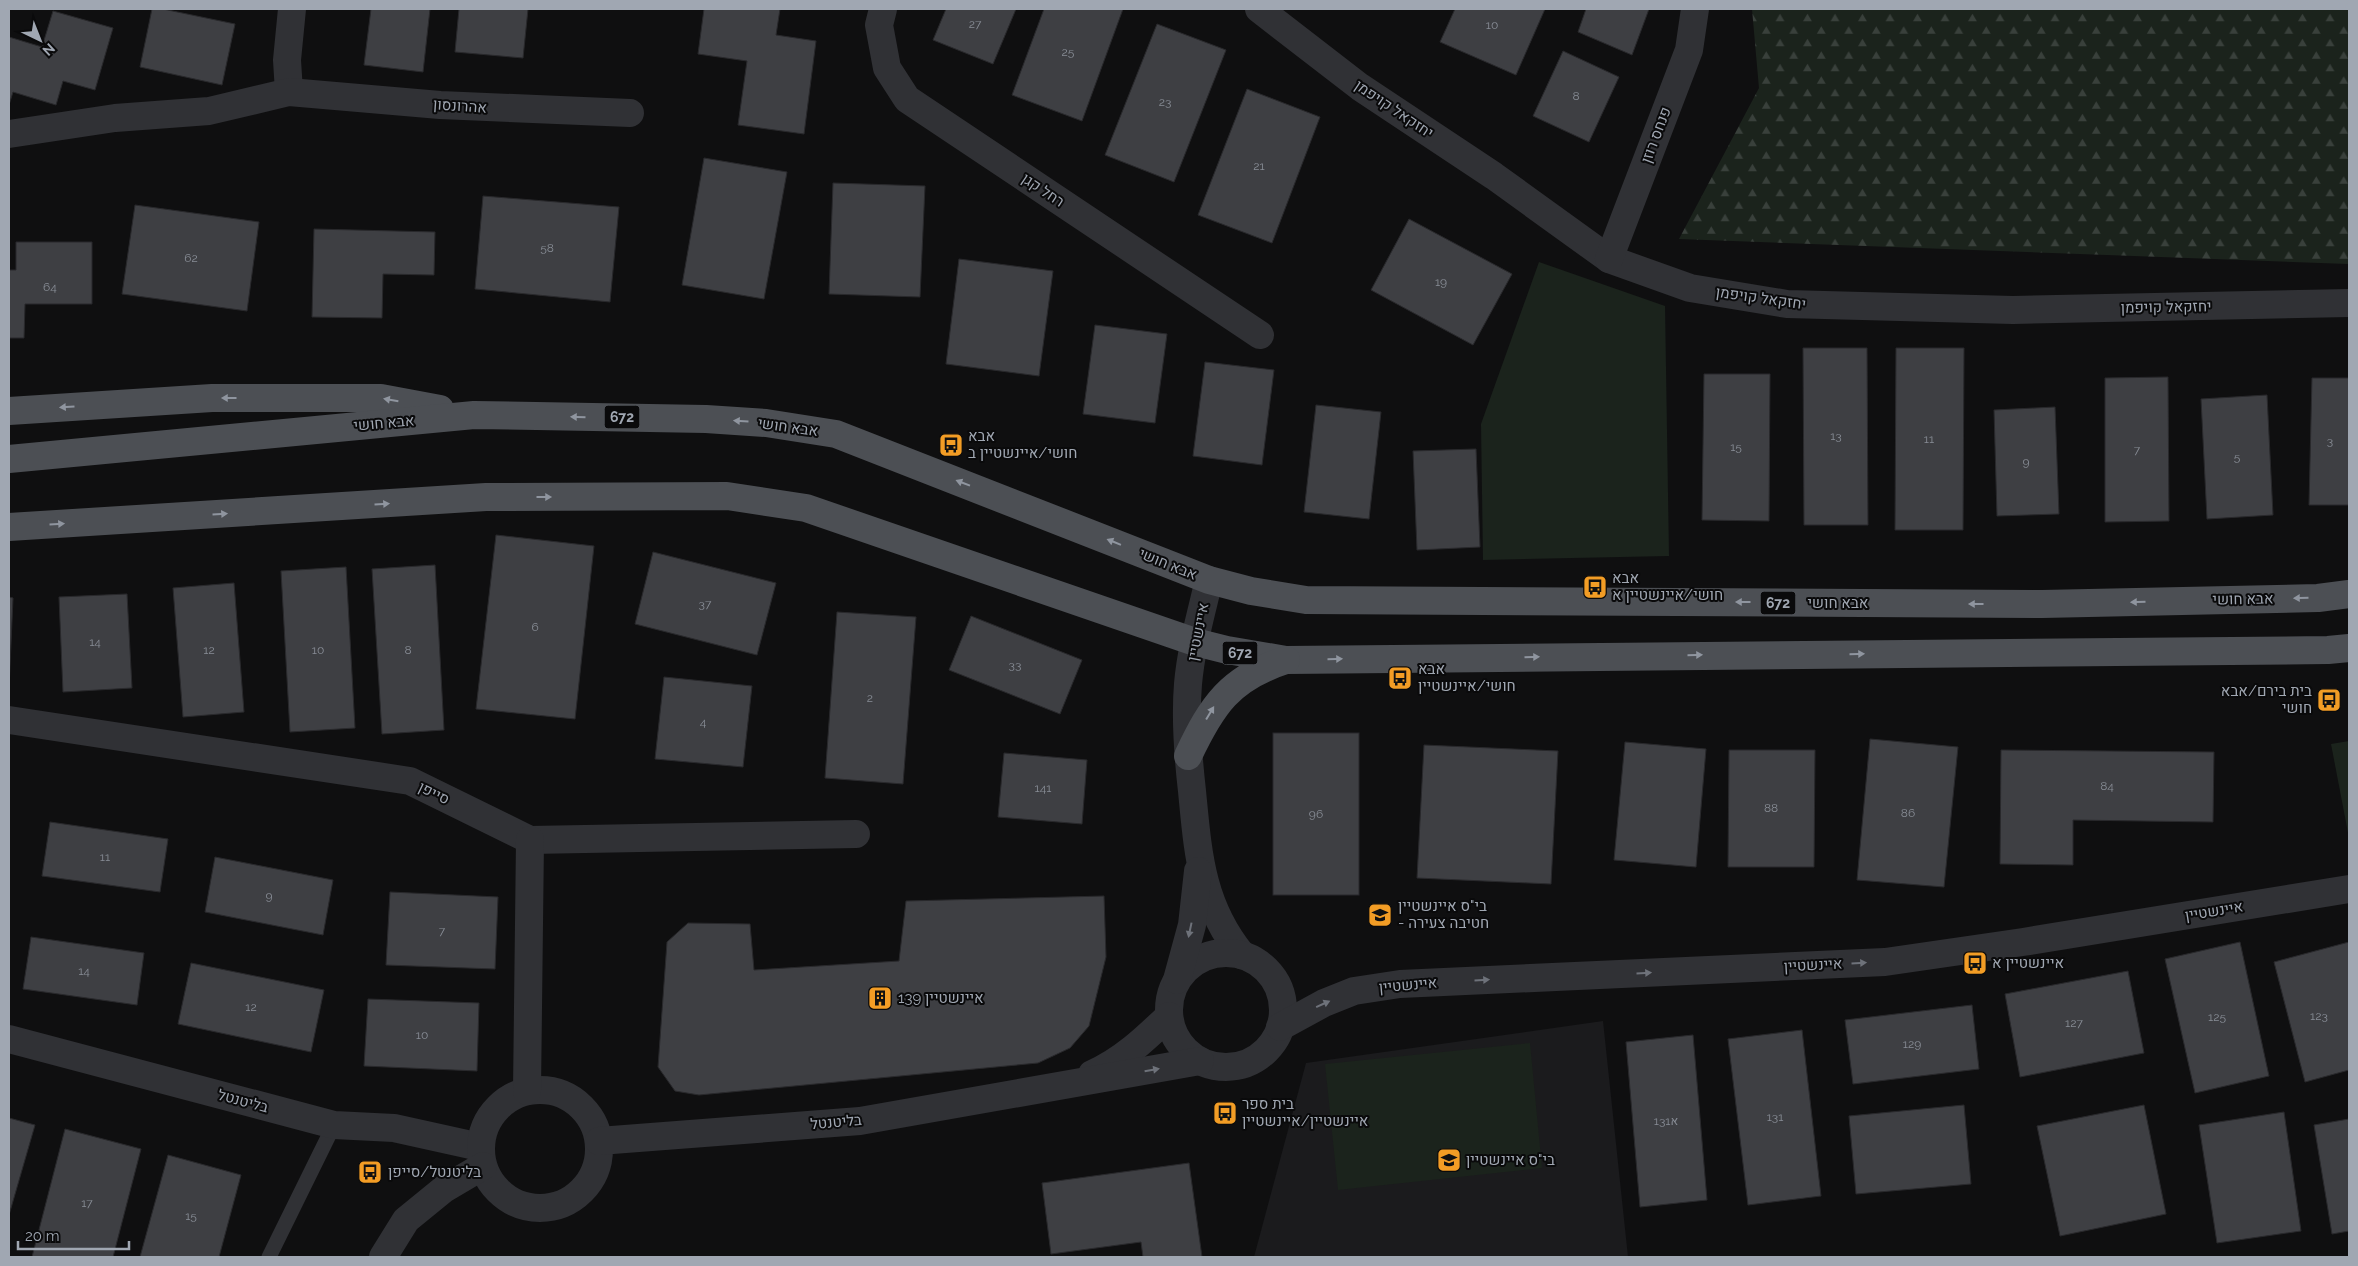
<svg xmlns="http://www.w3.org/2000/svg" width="2358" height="1266" viewBox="0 0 2358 1266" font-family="Raleway,Heebo,sans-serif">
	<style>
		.built { fill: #1b1b1d }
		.green { fill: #1b231c }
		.forest { fill: url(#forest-firs) }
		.building { fill: #3e3f43; stroke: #29292c }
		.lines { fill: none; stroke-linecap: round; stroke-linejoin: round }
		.lane { stroke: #303135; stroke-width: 15 }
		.street { stroke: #303135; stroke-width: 28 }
		.primary { stroke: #4c4f54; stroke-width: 28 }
		.oneway { fill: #8f959f }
		.oneway2 { fill: #6e727a }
		.labels { text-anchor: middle; stroke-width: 4; stroke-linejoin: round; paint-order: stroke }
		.number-label { font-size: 12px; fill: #888d96 }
		.shield { fill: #0a0a0b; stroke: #737880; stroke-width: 1 }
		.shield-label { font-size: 14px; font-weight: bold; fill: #a0a7b2 }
		.street-label { font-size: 15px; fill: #a0a7b2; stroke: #0a0a0b }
		.poi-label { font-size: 15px; fill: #a0a7b2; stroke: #0a0a0b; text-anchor: start }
	</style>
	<defs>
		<pattern id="forest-firs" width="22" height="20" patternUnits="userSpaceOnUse" patternTransform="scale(1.25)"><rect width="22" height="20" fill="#1b231c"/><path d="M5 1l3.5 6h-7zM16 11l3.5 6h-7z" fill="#39403b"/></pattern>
	</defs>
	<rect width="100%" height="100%" fill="#0f0f10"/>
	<polygon class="built" points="1603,1021 1628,1257 1254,1257 1306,1063"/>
	<g class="green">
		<polygon points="1539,262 1665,306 1669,556 1483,560 1481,424"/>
		<polygon points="2349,741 2349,838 2331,744"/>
		<polygon points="1530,1043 1542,1168 1338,1190 1325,1064"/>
	</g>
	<polygon class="forest" points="1752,9 2349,9 2349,264 1679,239 1759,88"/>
	<g class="building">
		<polygon points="152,9 163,9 235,24 222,85 140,67"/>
		<polygon points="371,9 430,9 423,72 364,65"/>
		<polygon points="459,9 528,9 523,58 455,52"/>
		<polygon points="704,9 780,9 776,35 816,41 804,134 738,125 747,61 698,54"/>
		<polygon points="946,9 1016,9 993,64 933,40"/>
		<polygon points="1044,9 1123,9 1082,121 1012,95"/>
		<polygon points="1455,9 1545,9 1516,75 1440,42"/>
		<polygon points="1586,9 1649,9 1632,55 1578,32"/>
		<polygon points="53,11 113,28 95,90 63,81 56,105 13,92 9,105 9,37 42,47"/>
		<polygon points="1157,24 1226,50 1174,182 1105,155"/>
		<polygon points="1563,51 1619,77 1589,142 1533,116"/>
		<polygon points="1247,89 1320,117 1272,243 1198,215"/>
		<polygon points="704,158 787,172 764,299 682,285"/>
		<polygon points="833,183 925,186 920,297 829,294"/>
		<polygon points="483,196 619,207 610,302 475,289"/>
		<polygon points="135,205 259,222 247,311 122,294"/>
		<polygon points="1409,219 1512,274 1473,345 1371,290"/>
		<polygon points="314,229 435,232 434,275 383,274 382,318 312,317"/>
		<polygon points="16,242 92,242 92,304 25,304 24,338 9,338 9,270 16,270"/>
		<polygon points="959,259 1053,271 1039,376 946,364"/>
		<polygon points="1095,325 1167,334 1155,423 1083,414"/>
		<polygon points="1803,348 1867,348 1868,525 1804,525"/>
		<polygon points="1896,348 1964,348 1963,530 1895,530"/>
		<polygon points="1205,362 1274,370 1262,465 1193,456"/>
		<polygon points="1704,374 1770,374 1769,521 1702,520"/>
		<polygon points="2168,377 2169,521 2105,522 2105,378"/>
		<polygon points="2312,378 2349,378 2349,505 2309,505"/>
		<polygon points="2267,395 2273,515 2207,519 2201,399"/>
		<polygon points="1316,405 1381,412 1369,519 1304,512"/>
		<polygon points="2055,407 2059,514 1997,516 1994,410"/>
		<polygon points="1476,449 1480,547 1417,550 1413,451"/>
		<polygon points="496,535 594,546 575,719 476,709"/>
		<polygon points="653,552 776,583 757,655 635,624"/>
		<polygon points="435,565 444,730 382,734 372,569"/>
		<polygon points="346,567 355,728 290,732 281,571"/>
		<polygon points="234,583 244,712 183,717 173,588"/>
		<polygon points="127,594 132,688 63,692 59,597"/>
		<polygon points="9,597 13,598 9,689"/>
		<polygon points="837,612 916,617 903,784 825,778"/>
		<polygon points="971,616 1082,660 1060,714 949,670"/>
		<polygon points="664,677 752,686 743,767 655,759"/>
		<rect x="1273" y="733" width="86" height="162"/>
		<polygon points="1870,739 1958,747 1944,887 1857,880"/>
		<polygon points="1625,742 1706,749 1696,867 1614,860"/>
		<polygon points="1424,745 1558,751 1551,884 1417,878"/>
		<polygon points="1729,750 1815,750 1814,867 1728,867"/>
		<polygon points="2001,750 2214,752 2213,822 2073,820 2073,865 2000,864"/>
		<polygon points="1004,753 1087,760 1082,824 998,817"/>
		<polygon points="50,822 168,839 160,892 42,876"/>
		<polygon points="215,857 333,880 323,935 205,912"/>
		<polygon points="390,892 498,897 495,969 386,965"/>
		<polygon points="1104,896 1106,957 1089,1026 1070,1048 1038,1063 699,1095 675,1091 658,1067 667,942 688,923 750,924 754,970 899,961 906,901"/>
		<polygon points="31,937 144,953 137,1005 23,989"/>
		<polygon points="2240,942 2269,1076 2195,1093 2165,959"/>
		<polygon points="2349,942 2349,1070 2305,1082 2274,962"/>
		<polygon points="191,963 324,990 311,1052 178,1024"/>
		<polygon points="2128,971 2144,1053 2020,1077 2005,994"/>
		<polygon points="368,999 479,1003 477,1071 364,1066"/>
		<polygon points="1972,1005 1979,1069 1853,1084 1845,1020"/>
		<polygon points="1802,1030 1821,1196 1748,1205 1728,1039"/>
		<polygon points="1693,1035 1707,1200 1640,1207 1626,1042"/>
		<polygon points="1964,1105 1971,1184 1856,1194 1849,1116"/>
		<polygon points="2144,1105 2166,1214 2060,1236 2037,1126"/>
		<polygon points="2284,1112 2301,1231 2217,1243 2199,1125"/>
		<polygon points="9,1118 35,1125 9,1215"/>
		<polygon points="2349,1119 2349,1231 2332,1234 2314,1125"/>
		<polygon points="65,1129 141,1149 113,1257 32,1257"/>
		<polygon points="168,1155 241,1175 219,1257 140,1257"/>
		<polygon points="1189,1163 1202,1257 1143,1257 1141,1242 1051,1254 1042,1183"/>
	</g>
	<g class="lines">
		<polyline class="lane" points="269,1257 334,1125"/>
		<g class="street">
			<polyline points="883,9 879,25 887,68 907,99 1260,335"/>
			<polyline points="1259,9 1360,87 1494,176 1609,259 1690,288 1787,304 2013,310 2349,303"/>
			<polyline points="289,92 287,60 292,9"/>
			<polyline points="9,134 115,118 209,111 289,92 440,105 630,113"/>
			<polyline points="1609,259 1689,50 1695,9"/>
			<path d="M1209,580C1201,614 1191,649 1188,684C1185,720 1188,756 1192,791C1198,853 1201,905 1242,955"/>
			<polyline points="9,720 410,781 530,840 856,834"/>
			<circle cx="1226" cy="1010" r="57"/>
			<polyline points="1177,980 1192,925 1198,871"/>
			<polyline points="1280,1027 1324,1003 1354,991 1400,984 1885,962 2023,942 2349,889"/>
			<polyline points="9,1039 334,1125 394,1128 480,1147"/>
			<path d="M1092,1074C1122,1061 1145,1039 1169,1016"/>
			<circle cx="540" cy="1149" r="59"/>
			<polyline points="527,1091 530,840"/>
			<polyline points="599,1141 860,1121 1200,1061"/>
			<polyline points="383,1257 406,1220 444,1189 483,1166"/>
		</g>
		<g class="primary">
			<polyline points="9,411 212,398 381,398 440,409"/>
			<polyline points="9,459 474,415 706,419 766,423 836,434 1209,580 1251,591 1306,600 2042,604 2318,598 2349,594"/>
			<polyline points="9,527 486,497 727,496 806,508 1195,642 1227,650 1286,660 2328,650 2349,648"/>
			<path d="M1188,756C1212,705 1230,678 1286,660"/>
		</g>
	</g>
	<defs><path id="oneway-solid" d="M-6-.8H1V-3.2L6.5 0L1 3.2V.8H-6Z" transform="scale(1.25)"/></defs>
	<g class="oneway">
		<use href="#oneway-solid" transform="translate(229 398) rotate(-180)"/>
		<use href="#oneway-solid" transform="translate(391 400) rotate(-170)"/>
		<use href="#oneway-solid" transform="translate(67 407) rotate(176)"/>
		<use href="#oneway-solid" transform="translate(578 417) rotate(-179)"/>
		<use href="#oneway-solid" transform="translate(741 421) rotate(-177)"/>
		<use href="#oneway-solid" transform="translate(963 483) rotate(-159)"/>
		<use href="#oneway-solid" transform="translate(544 497)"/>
		<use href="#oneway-solid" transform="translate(382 504) rotate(-4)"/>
		<use href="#oneway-solid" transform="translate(220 514) rotate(-4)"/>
		<use href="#oneway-solid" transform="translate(57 524) rotate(-4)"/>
		<use href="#oneway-solid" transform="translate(1114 542) rotate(-158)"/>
		<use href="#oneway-solid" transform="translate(2301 598) rotate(179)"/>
		<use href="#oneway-solid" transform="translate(1743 602) rotate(-180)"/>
		<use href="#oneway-solid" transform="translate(2138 602) rotate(179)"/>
		<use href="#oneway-solid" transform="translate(1976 604) rotate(-180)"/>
		<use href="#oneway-solid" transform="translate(1857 654) rotate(-1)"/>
		<use href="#oneway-solid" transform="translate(1695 655) rotate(-1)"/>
		<use href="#oneway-solid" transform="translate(1532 657) rotate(-1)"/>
		<use href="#oneway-solid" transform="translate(1335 659) rotate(-1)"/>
		<use href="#oneway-solid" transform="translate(1210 713) rotate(-59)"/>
	</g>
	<g class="oneway2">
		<use href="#oneway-solid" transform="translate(1190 930) rotate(102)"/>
		<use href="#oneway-solid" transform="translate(1859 963) rotate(-3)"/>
		<use href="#oneway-solid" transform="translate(1644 973) rotate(-3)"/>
		<use href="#oneway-solid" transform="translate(1482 980) rotate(-3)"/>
		<use href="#oneway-solid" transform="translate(1323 1004) rotate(-24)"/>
		<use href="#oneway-solid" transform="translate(1152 1070) rotate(-10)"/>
	</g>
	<defs>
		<g id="bus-square" transform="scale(1.25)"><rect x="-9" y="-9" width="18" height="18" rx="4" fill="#f39d25" stroke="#0a0a0b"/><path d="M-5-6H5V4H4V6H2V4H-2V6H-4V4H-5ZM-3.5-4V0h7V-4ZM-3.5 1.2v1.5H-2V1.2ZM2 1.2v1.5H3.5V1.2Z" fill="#111"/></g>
		<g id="school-square" transform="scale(1.25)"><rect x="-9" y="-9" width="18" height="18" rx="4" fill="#f39d25" stroke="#0a0a0b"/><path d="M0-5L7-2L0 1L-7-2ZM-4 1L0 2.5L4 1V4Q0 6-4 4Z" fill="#111"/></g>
		<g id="building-square" transform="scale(1.25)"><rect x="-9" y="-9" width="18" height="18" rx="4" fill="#f39d25" stroke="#0a0a0b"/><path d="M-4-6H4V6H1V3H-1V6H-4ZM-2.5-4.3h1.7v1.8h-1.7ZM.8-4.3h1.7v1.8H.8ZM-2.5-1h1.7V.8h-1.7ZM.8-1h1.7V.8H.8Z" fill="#111"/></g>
	</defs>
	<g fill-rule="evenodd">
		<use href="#bus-square" x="951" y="445"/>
		<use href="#bus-square" x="1595" y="587"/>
		<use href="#bus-square" x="1400" y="678"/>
		<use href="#bus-square" x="2329" y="700"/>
		<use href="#school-square" x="1380" y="915"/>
		<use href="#bus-square" x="1975" y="963"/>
		<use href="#building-square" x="880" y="998"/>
		<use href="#bus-square" x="1225" y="1113"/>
		<use href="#school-square" x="1449" y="1160"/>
		<use href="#bus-square" x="370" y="1172"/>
	</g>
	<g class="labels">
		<g class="number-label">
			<text x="975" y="28">27</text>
			<text x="1492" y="29">10</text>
			<text x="1068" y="56">25</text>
			<text x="1576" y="100">8</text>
			<text x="1165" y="106">23</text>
			<text x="1259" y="170">21</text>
			<text x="547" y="252">58</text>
			<text x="191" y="262">62</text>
			<text x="1441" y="286">19</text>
			<text x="50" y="291">64</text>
			<text x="1836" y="440">13</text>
			<text x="1929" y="443">11</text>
			<text x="2330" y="445">3</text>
			<text x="1736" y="451">15</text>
			<text x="2137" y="454">7</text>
			<text x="2237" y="461">5</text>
			<text x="2026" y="466">9</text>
			<text x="705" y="608">37</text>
			<text x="535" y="631">6</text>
			<text x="95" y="646">14</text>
			<text x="209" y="654">12</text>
			<text x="318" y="654">10</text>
			<text x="408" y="654">8</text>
			<text x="1015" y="669">33</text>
			<text x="870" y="702">2</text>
			<text x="703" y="726">4</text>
			<text x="2107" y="790">84</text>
			<text x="1043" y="792">141</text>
			<text x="1771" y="812">88</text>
			<text x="1908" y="817">86</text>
			<text x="1316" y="818">96</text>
			<text x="105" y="861">11</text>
			<text x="269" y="900">9</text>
			<text x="442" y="935">7</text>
			<text x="84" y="975">14</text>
			<text x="251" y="1011">12</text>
			<text x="2319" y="1020">123</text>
			<text x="2217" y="1021">125</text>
			<text x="2074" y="1027">127</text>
			<text x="422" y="1039">10</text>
			<text x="1912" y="1048">129</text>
			<text x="1775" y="1121">131</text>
			<text x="1666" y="1125">131א</text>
			<text x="87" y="1207">17</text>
			<text x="191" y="1220">15</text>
		</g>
		<g class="shield">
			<rect x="604.5" y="405.5" width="35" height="23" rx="4"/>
			<rect x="1760.5" y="591.5" width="35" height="23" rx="4"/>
			<rect x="1222.5" y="641.5" width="35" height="23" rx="4"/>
		</g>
		<g class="shield-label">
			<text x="622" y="422">672</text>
			<text x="1778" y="608">672</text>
			<text x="1240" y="658">672</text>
		</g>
		<g class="street-label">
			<text transform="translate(460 106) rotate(4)" y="5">אהרונסון</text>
			<text transform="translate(1394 109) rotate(34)" y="5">יחזקאל קויפמן</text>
			<text transform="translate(1656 135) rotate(-69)" y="5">פנחס רוזן</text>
			<text transform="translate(1043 190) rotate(34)" y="5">רחל קגן</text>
			<text transform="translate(1761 298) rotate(8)" y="5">יחזקאל קויפמן</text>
			<text transform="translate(2166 307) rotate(-1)" y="5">יחזקאל קויפמן</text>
			<text transform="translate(384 423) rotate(-5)" y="5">אבא חושי</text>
			<text transform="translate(788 427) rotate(8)" y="5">אבא חושי</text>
			<text transform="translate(1168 564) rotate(22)" y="5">אבא חושי</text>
			<text transform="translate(2243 599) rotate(-1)" y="5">אבא חושי</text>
			<text x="1838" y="608">אבא חושי</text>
			<text transform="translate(1198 632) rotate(-79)" y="5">איינשטיין</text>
			<text transform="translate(434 793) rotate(26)" y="5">סייפן</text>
			<text transform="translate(2214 911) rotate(-9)" y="5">איינשטיין</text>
			<text transform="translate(1813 965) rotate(-3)" y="5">איינשטיין</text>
			<text transform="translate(1408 985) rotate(-5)" y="5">איינשטיין</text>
			<text transform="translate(243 1101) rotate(15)" y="5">בליטנטל</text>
			<text transform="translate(836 1122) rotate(-5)" y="5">בליטנטל</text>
		</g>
		<g class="poi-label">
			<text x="968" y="441">אבא<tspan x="968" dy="17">חושי/איינשטיין ב</tspan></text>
			<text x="1612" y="583">אבא<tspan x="1612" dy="17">חושי/איינשטיין א</tspan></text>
			<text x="1418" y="674">אבא<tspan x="1418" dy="17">חושי/איינשטיין</tspan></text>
			<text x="2312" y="696" text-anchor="end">בית בירם/אבא<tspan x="2312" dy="17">חושי</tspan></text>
			<text x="1398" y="911">בי"ס איינשטיין<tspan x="1398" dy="17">- חטיבה צעירה</tspan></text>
			<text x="1992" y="968">איינשטיין א</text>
			<text x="898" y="1003">איינשטיין 139</text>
			<text x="1242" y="1109">בית ספר<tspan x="1242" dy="17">איינשטיין/איינשטיין</tspan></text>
			<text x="1466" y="1165">בי"ס איינשטיין</text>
			<text x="388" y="1177">בליטנטל/סייפן</text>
		</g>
	</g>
	<rect width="2358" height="1266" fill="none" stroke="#a0a7b2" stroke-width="20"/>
	<g transform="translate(40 40) rotate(137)" stroke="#0a0a0b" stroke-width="4" paint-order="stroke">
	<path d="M0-4L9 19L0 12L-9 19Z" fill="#a0a7b2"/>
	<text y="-8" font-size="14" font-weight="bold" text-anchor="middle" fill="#a0a7b2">N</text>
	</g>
	<path d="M18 1241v8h111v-8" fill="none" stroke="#a0a7b2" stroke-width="2.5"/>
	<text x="25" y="1241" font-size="15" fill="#a0a7b2" stroke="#0a0a0b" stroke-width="4" paint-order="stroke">20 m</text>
</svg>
